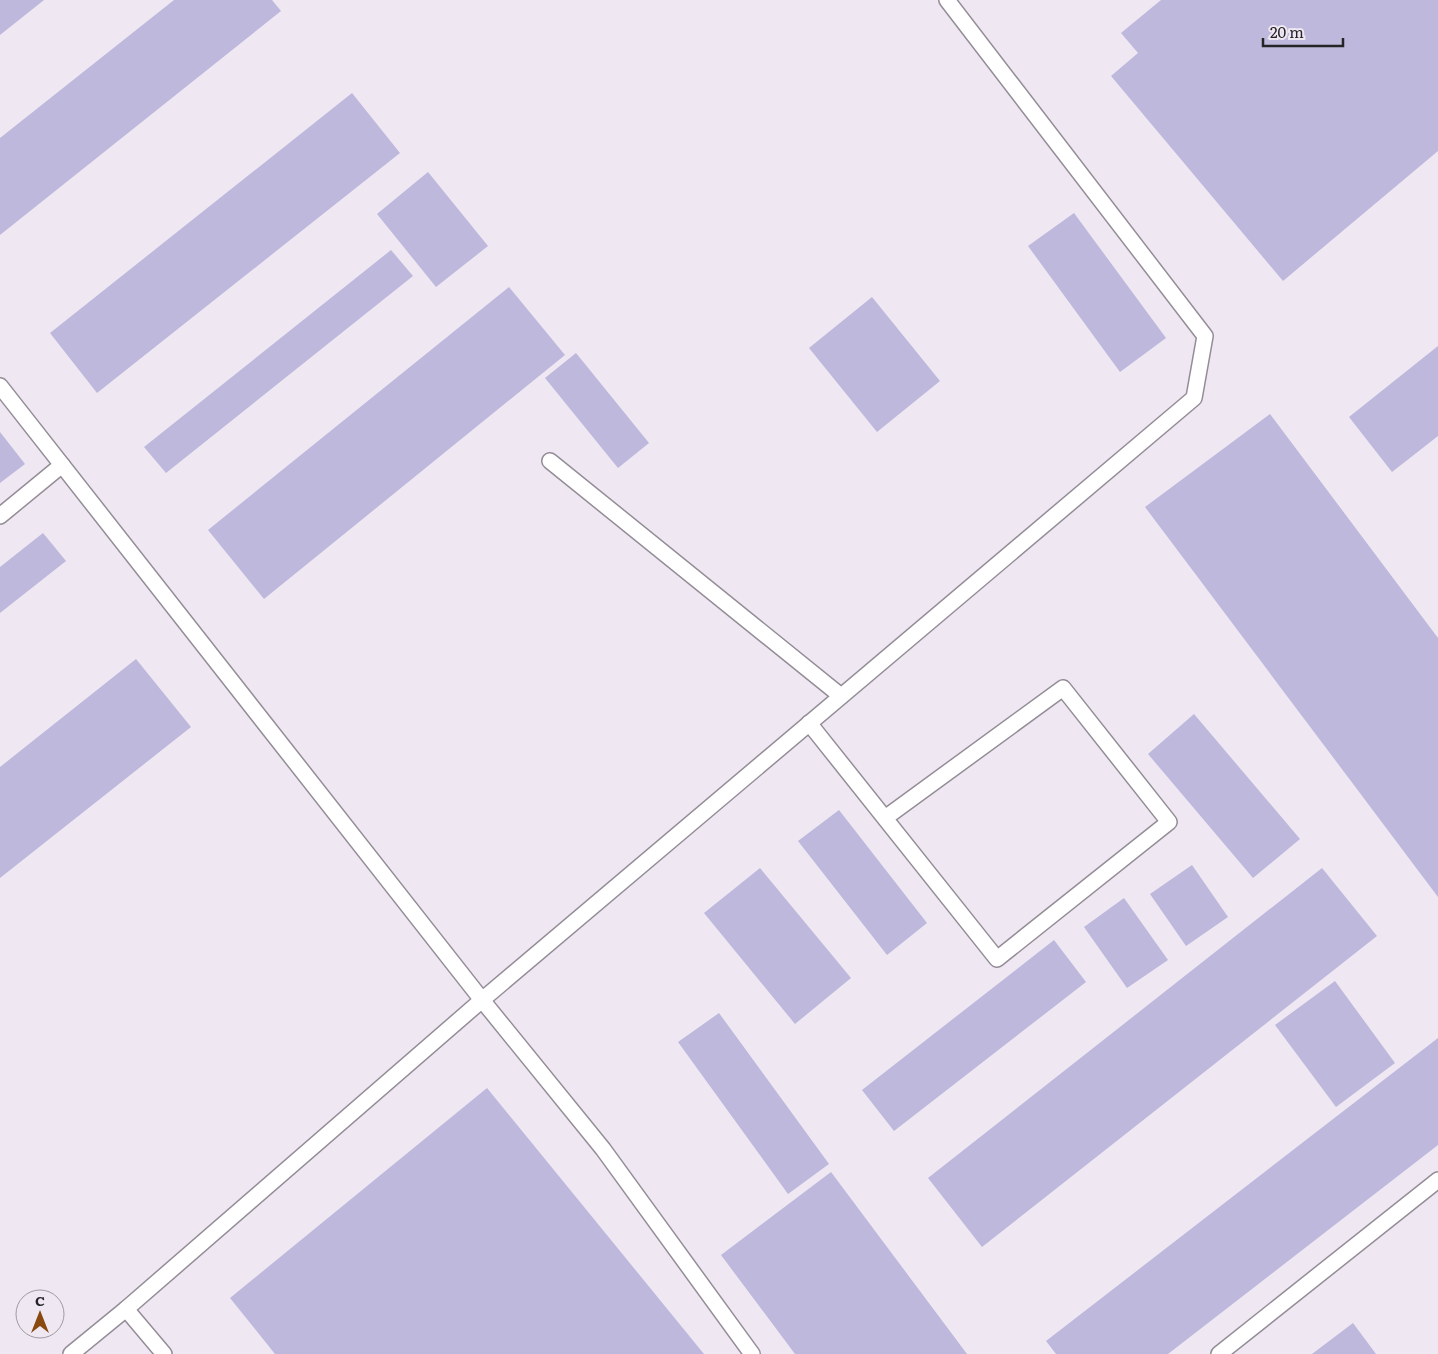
<svg xmlns="http://www.w3.org/2000/svg" width="1438" height="1354" viewBox="0 0 1438 1354" font-family="Literata,serif">
	<style>
		.building { fill: #bdb8dc }
		.lines { fill: none; stroke-linecap: round; stroke-linejoin: round }
		.lane-casing { stroke: #948d97; stroke-width: 18 }
		.lane { stroke: #fff; stroke-width: 15 }
	</style>
	<rect width="100%" height="100%" fill="#efe8f3"/>
	<g class="building">
		<polygon points="0,0 44,0 0,35"/>
		<polygon points="174,0 272,0 281,11 0,235 0,138"/>
		<polygon points="1161,0 1438,0 1438,151 1283,281 1111,76 1138,53 1121,33"/>
		<polygon points="352,93 400,153 97,393 50,333"/>
		<polygon points="428,172 488,246 436,287 377,214"/>
		<polygon points="1074,213 1166,338 1120,372 1028,246"/>
		<polygon points="391,250 413,276 166,473 144,447"/>
		<polygon points="509,287 565,355 264,599 208,530"/>
		<polygon points="872,297 940,381 877,432 809,348"/>
		<polygon points="1438,346 1438,436 1392,472 1349,417"/>
		<polygon points="576,353 649,443 618,468 545,378"/>
		<polygon points="1270,414 1438,638 1438,897 1145,507"/>
		<polygon points="0,432 25,464 0,483"/>
		<polygon points="43,533 66,561 0,613 0,567"/>
		<polygon points="136,659 191,727 0,878 0,767"/>
		<polygon points="1194,714 1300,839 1253,878 1148,754"/>
		<polygon points="839,810 927,923 887,955 798,841"/>
		<polygon points="1192,865 1228,917 1186,946 1150,894"/>
		<polygon points="760,868 851,978 795,1024 704,913"/>
		<polygon points="1322,868 1377,936 982,1247 928,1178"/>
		<polygon points="1124,898 1168,960 1127,988 1084,927"/>
		<polygon points="1054,940 1086,982 894,1131 862,1090"/>
		<polygon points="1335,981 1395,1063 1336,1107 1275,1025"/>
		<polygon points="719,1013 829,1164 788,1194 678,1042"/>
		<polygon points="1438,1038 1438,1145 1168,1354 1056,1354 1046,1341"/>
		<polygon points="487,1088 704,1354 275,1354 230,1298"/>
		<polygon points="831,1172 967,1354 795,1354 721,1255"/>
		<polygon points="1353,1323 1376,1354 1312,1354"/>
	</g>
	<g class="lines">
		<g class="lane-casing">
			<g id="lane">
				<polyline points="0,386 482,1000 603,1149 752,1354"/>
				<polyline points="550,461 841,696"/>
				<polyline points="0,516 62,465"/>
				<polyline points="809,723 997,959 1169,822 1063,688 885,818"/>
				<polyline points="126,1309 164,1354"/>
				<polyline points="71,1354 126,1309 482,1000 1194,398 1205,336 947,0"/>
				<polyline points="1219,1354 1438,1180"/>
			</g>
		</g>
		<use href="#lane" class="lane"/>
	</g>
	<g transform="translate(40 1314)"><circle r="24" fill="#efe8f3" stroke="#9f9aa2"/>
	<path d="M0-4L9 19L0 12L-9 19Z" fill="#884810"/>
	<text y="-8" font-size="14" font-weight="bold" text-anchor="middle" fill="#272428">С</text>
	</g>
	<path d="M1263 38v8h80v-8" fill="none" stroke="#272428" stroke-width="2.5"/>
	<text x="1270" y="38" font-size="15" fill="#272428" stroke="#efe8f3" stroke-width="4" paint-order="stroke">20 m</text>
</svg>
